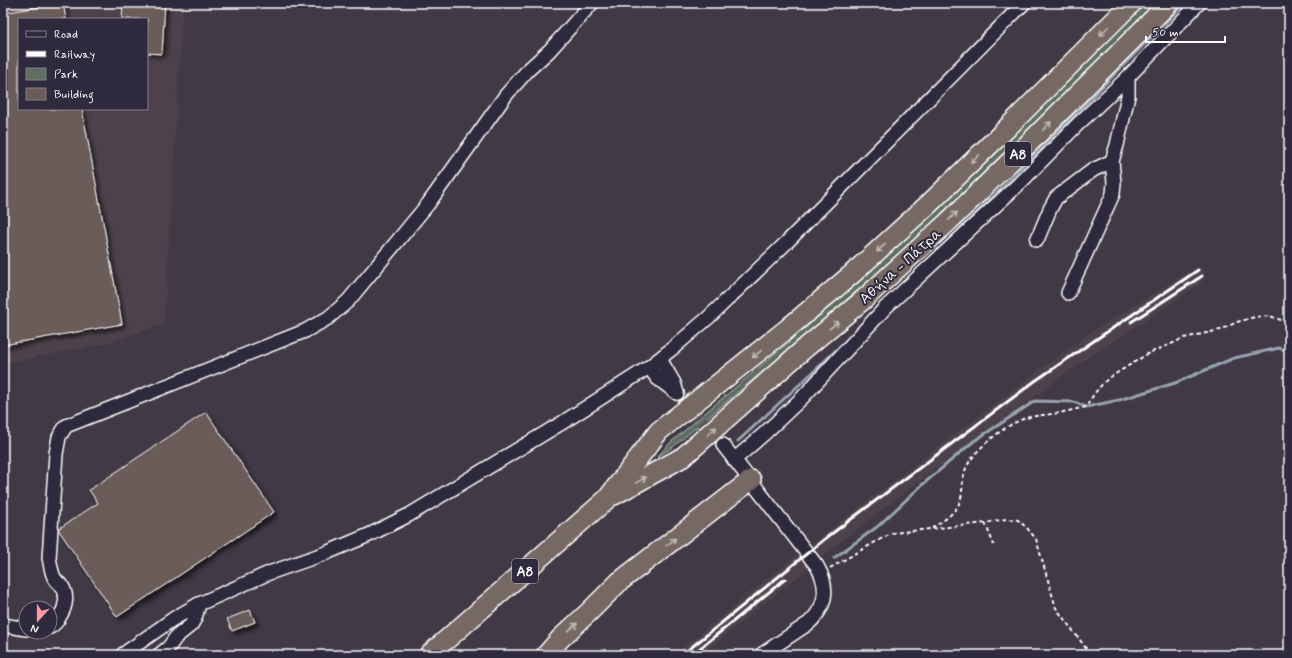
<svg xmlns="http://www.w3.org/2000/svg" width="1292" height="658" viewBox="0 0 1292 658" font-family="Mynerve,sans-serif">
	<style>
		.built { fill: #4e434b; fill-rule: evenodd }
		.green { fill: #5f6d63; stroke: #afb6b1 }
		.lines { fill: none; stroke-linecap: round; stroke-linejoin: round }
		.stream { stroke: #97a4b1; stroke-width: 3 }
		.building { fill: #6b5b59; stroke: #fff; filter: url(#shadow) }
		.minor-tunnel { stroke: #544d58; stroke-width: 13; stroke-dasharray: 13 6; stroke-linecap: butt }
		.minor-casing { stroke: #fff; stroke-width: 16 }
		.highway-casing { stroke: #fff; stroke-width: 22 }
		.path { stroke: #fff; stroke-width: 2; stroke-dasharray: 4 3; stroke-linecap: butt }
		.minor { stroke: #2f2a3d; stroke-width: 13 }
		.highway { stroke: #766964; stroke-width: 19 }
		.rail { stroke: #fff; stroke-width: 3 }
		.oneway { stroke: #c1bcb9 }
		.labels { text-anchor: middle; stroke-width: 4; stroke-linejoin: round; paint-order: stroke }
		.shield { fill: #2f2a3d; stroke: #c1bfc5; stroke-width: 1 }
		.shield-label { font-size: 14px; font-weight: bold; fill: #fff }
		.street-label { font-size: 15px; fill: #fff; stroke: #2f2a3d }
	</style>
	<defs>
		<filter id="shadow"><feDropShadow dx="3.5" dy="3.5" stdDeviation="2" flood-color="#0009"/></filter>
	</defs>
	<rect width="100%" height="100%" fill="#413945"/>
	<filter id="ink" filterUnits="userSpaceOnUse"><feTurbulence type="fractalNoise" baseFrequency=".025" numOctaves="2"/><feDisplacementMap in="SourceGraphic" scale="8" xChannelSelector="R" yChannelSelector="G"/><feConvolveMatrix kernelMatrix="1 2 1 2 8 2 1 2 1" color-interpolation-filters="sRGB"/></filter>
	<g filter="url(#ink)">
		<g class="built">
			<path d="M3,3H183L164,324L104,344L3,363ZM19,19H147V109H19Z"/>
			<polygon points="1201,267 1204,271 1204,276 1202,281 1196,287 1085,360 918,482 834,547 701,655 674,655 778,570 823,535 1006,395 1088,334 1195,268"/>
		</g>
		<path class="green" d="M1146,3H1154C1058,99 963,197 861,287C799,341 736,394 673,447L657,457L670,443C732,389 797,337 858,282C958,194 1052,97 1146,3Z"/>
		<g class="lines">
			<g class="stream">
				<polyline points="936,252 1010,180 1185,3"/>
				<polyline points="738,441 811,374 858,329"/>
				<polyline points="834,558 877,527 922,485 974,441 1035,401 1074,402 1086,407 1119,400 1175,383 1234,358 1279,348 1289,352"/>
			</g>
		</g>
		<g class="building">
			<polygon points="63,3 66,19 19,19 19,109 82,109 122,324 3,345 3,13"/>
			<polygon points="123,3 165,3 162,54 147,53 147,19 122,19"/>
			<polygon points="206,412 274,512 117,617 58,529 98,503 89,490"/>
			<polygon points="250,610 255,622 232,631 227,619"/>
		</g>
		<g class="lines">
			<polyline class="minor-tunnel" points="677,393 723,445"/>
			<g class="minor-casing">
				<g id="minor">
					<polyline points="1037,240 1050,209 1056,198 1093,170 1112,161"/>
					<polyline points="1068,293 1113,194 1114,183 1112,161 1117,145 1128,96 1128,77"/>
					<polyline points="660,359 674,383 677,393"/>
					<polyline points="649,367 657,378 677,393"/>
					<path d="M723,445L817,566C829,587 827,606 809,623L761,655"/>
					<polyline points="734,460 765,433 803,397 886,307 1021,182 1077,125 1128,77 1199,3"/>
					<polyline points="3,625 26,629"/>
					<path d="M50,627C54,625 58,620 60,616C66,607 68,595 62,586C60,584 57,582 55,579C51,573 51,566 49,558L56,454L59,437L66,426L305,331L328,318L348,301L428,204L506,95L528,70L549,51L592,3"/>
					<polyline points="122,655 173,619 199,604 269,573 326,553 369,535 409,515 565,421 649,367 673,348 709,317 786,243 1024,3"/>
					<polyline points="159,655 169,647 176,637 191,625 195,618 199,604"/>
				</g>
			</g>
			<g class="highway-casing">
				<g id="highway">
					<polyline points="614,495 683,457 804,349 863,300 949,221 1022,150 1169,3"/>
					<polyline points="429,655 607,499 659,431 787,329 851,275 931,202 1003,132 1132,3"/>
					<polyline points="546,655 561,638 589,612 619,582 751,480"/>
				</g>
			</g>
			<g class="path">
				<polyline points="985,523 994,545"/>
				<path d="M932,528C943,521 958,512 961,498C963,489 962,480 965,471C971,451 1006,424 1026,418C1036,415 1048,415 1059,413C1068,411 1077,409 1086,407L1094,394L1104,382L1112,376L1149,353L1169,345L1184,338L1220,330L1237,322L1255,317L1270,316L1289,323"/>
				<polyline points="830,568 879,540 893,533 985,523 1006,519 1018,520 1027,528 1036,539 1056,608 1091,655"/>
			</g>
			<use href="#minor" class="minor"/>
			<use href="#highway" class="highway"/>
			<g class="rail">
				<polyline points="1131,322 1202,276"/>
				<polyline points="682,655 826,538 1035,381 1198,270"/>
				<polyline points="692,655 785,579"/>
			</g>
		</g>
		<defs><path id="oneway-shaft" d="M-6 0H5M1.5-3L5.5 0L1.5 3" fill="none" stroke-width="1.6" stroke-linecap="round" stroke-linejoin="round"/></defs>
		<g class="oneway">
			<use href="#oneway-shaft" transform="translate(1104 31) rotate(135)"/>
			<use href="#oneway-shaft" transform="translate(1047 126) rotate(-45)"/>
			<use href="#oneway-shaft" transform="translate(975 159) rotate(136)"/>
			<use href="#oneway-shaft" transform="translate(953 216) rotate(-44)"/>
			<use href="#oneway-shaft" transform="translate(881 248) rotate(137)"/>
			<use href="#oneway-shaft" transform="translate(834 325) rotate(-40)"/>
			<use href="#oneway-shaft" transform="translate(757 354) rotate(142)"/>
			<use href="#oneway-shaft" transform="translate(712 431) rotate(-42)"/>
			<use href="#oneway-shaft" transform="translate(641 480) rotate(-29)"/>
			<use href="#oneway-shaft" transform="translate(671 542) rotate(-38)"/>
			<use href="#oneway-shaft" transform="translate(573 627) rotate(-42)"/>
		</g>
	</g>
	<g class="labels">
		<g class="shield">
			<rect x="1005" y="142" width="26" height="24" rx="3"/>
			<rect x="512" y="559" width="26" height="24" rx="3"/>
		</g>
		<g class="shield-label">
			<text x="1018" y="159">Α8</text>
			<text x="525" y="576">Α8</text>
		</g>
		<g class="street-label">
			<text transform="translate(900 266) rotate(-42)" y="5">Αθήνα - Πάτρα</text>
		</g>
	</g>
	<rect width="1292" height="658" fill="none" stroke="#2f2a3d" stroke-width="16"/>
	<rect x="8" y="8" width="1276" height="642" fill="none" stroke="#fff" stroke-width="1.5" filter="url(#ink)"/>
	<rect x="18" y="18" width="130" height="92" fill="#2f2a3d" stroke="#827f8b"/>
	<rect x="26" y="31" width="20" height="6" fill="#2f2a3d" stroke="#827f8b"/>
	<text x="54" y="38" font-size="12" fill="#ffffff">Road</text>
	<rect x="26" y="51" width="20" height="6" fill="#ffffff" stroke="#827f8b"/>
	<text x="54" y="58" font-size="12" fill="#ffffff">Railway</text>
	<rect x="26" y="68" width="20" height="12" fill="#5f6d63" stroke="#827f8b"/>
	<text x="54" y="78" font-size="12" fill="#ffffff">Park</text>
	<rect x="26" y="88" width="20" height="12" fill="#6b5b59" stroke="#827f8b"/>
	<text x="54" y="98" font-size="12" fill="#ffffff">Building</text>
	<g transform="translate(38 620) rotate(201)"><circle r="19" fill="#2f2a3d" stroke="#827f8b"/>
	<path d="M0-3L7 15L0 10L-7 15Z" fill="#ff9aa2"/>
	<text y="-6" font-size="11" font-weight="bold" text-anchor="middle" fill="#ffffff">N</text>
	</g>
	<path d="M1146 36v6h79v-6" fill="none" stroke="#ffffff" stroke-width="2"/>
	<text x="1152" y="36" font-size="12" fill="#ffffff" stroke="#2f2a3d" stroke-width="3" paint-order="stroke">50 m</text>
</svg>
